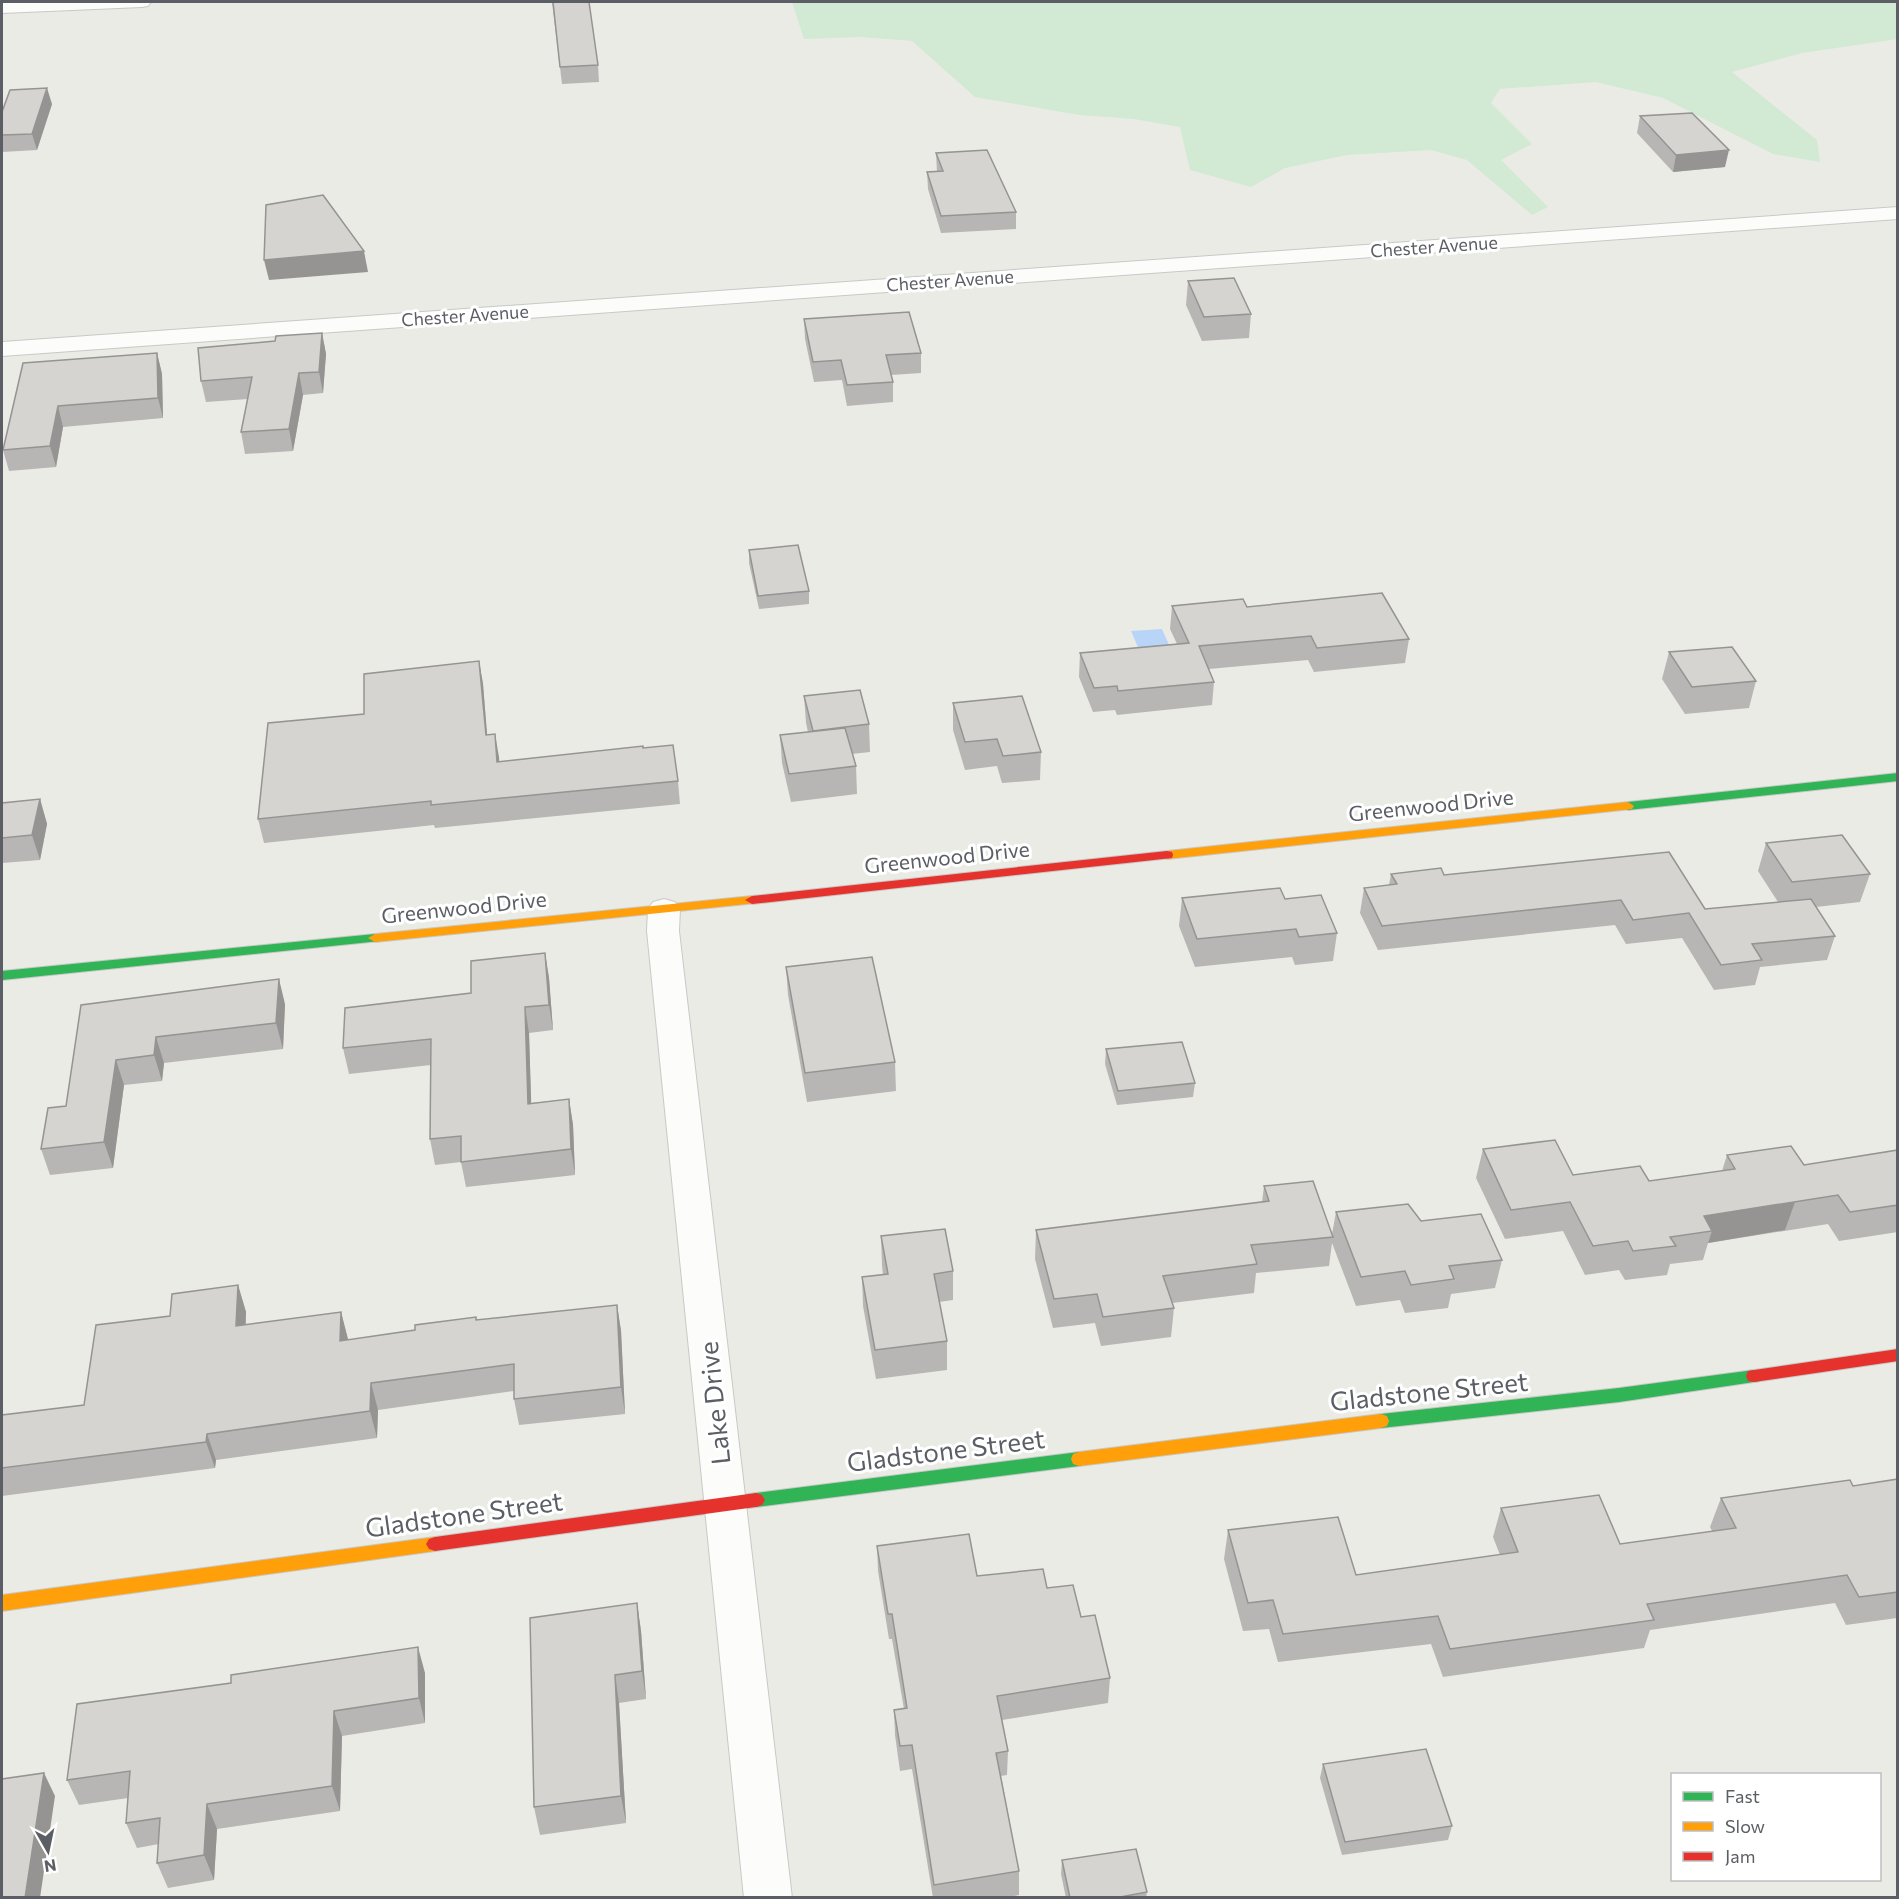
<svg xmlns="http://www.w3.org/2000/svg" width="1899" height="1899" viewBox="0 0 1899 1899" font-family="Commissioner,sans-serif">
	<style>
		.green { fill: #d2e9d3 }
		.water { fill: #b8d5f8 }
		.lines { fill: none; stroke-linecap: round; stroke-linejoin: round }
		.street-casing { stroke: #c8c8c6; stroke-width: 2 }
		.fast-casing { stroke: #c8c8c8; stroke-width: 2 }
		.slow-casing { stroke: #c8c8c8; stroke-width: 2 }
		.jam-casing { stroke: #c8c8c8; stroke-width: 2 }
		.street { fill: #fcfcfb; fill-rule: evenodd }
		.fast { fill: #30b455; fill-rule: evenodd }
		.slow { fill: #ff9f0a; fill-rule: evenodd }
		.jam { fill: #e5322d; fill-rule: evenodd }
		.wall { fill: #b7b6b4 }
		.shaded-wall { fill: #959492 }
		.building { fill: #d5d4d1; stroke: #959492; stroke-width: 1.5 }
		.labels { text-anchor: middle; stroke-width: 6; stroke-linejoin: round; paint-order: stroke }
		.far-street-label { font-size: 18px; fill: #5b5e64; stroke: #fff }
		.street-label { font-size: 21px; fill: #5b5e64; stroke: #fff }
		.near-street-label { font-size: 26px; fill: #5b5e64; stroke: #fff }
	</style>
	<rect width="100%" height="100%" fill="#ebebe6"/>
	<polygon class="green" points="792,2 1897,2 1898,39 1802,53 1732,72 1817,140 1820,162 1773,154 1663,98 1596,82 1500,89 1491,103 1532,144 1501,160 1548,207 1532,215 1467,160 1431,150 1347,155 1285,168 1251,187 1190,170 1180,127 1134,119 1079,115 975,97 912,41 861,37 804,39"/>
	<polygon class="water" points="1162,629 1177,663 1146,666 1131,631"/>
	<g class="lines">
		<g class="street-casing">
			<g id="street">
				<polygon points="30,2 151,2 148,6 142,7 2,13 2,3"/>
				<polygon points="1898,207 1898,219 2,356 2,342"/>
				<polygon points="664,899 675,902 680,909 679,931 792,1898 744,1898 647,931 648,909 653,902"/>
			</g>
		</g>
		<g class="fast-casing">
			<g id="fast">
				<polygon points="1898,773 1898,781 1628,810 1622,806 1628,802"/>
				<polygon points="375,934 382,938 380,941 2,980 2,971"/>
				<polygon points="1754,1370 1760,1371 1762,1376 1760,1381 1754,1382 1619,1402 1381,1428 1375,1426 1373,1421 1375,1416 1381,1414 1619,1388"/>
				<polygon points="1079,1452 1085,1454 1087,1459 1085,1464 1079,1466 756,1507 750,1505 747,1500 750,1495 756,1493"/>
			</g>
		</g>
		<g class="slow-casing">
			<g id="slow">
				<polygon points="1628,802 1634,806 1632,809 1167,859 1161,855 1167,851"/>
				<polygon points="752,896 759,900 757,903 375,942 368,938 375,934"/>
				<polygon points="1381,1414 1387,1416 1389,1421 1387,1426 1381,1428 1079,1466 1073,1464 1071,1459 1073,1454 1079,1452"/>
				<polygon points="435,1537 441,1539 444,1544 441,1549 435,1551 2,1611 2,1595"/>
			</g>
		</g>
		<g class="jam-casing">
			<g id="jam">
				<polygon points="1167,851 1172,852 1173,855 1172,858 752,904 745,900 752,896"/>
				<polygon points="1898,1349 1898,1361 1754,1382 1748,1381 1746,1376 1748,1371 1754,1370"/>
				<polygon points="756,1493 762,1495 765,1500 762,1505 756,1507 435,1551 429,1549 426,1544 429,1539 435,1537"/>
			</g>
		</g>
		<use href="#street" class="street"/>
		<use href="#fast" class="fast"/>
		<use href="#slow" class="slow"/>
		<use href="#jam" class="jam"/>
	</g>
	<g class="wall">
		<polygon points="552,2 598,65 599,82 562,84"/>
		<polygon points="52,104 37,150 2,152 2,112"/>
		<polygon points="1640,116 1725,167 1673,172 1637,133"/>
		<polygon points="936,153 1016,212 1016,229 941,233 928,189 927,172 937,172"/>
		<polygon points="1188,281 1251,314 1249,338 1202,341 1186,305"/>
		<polygon points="804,319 921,353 921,373 891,375 893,382 893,402 847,406 842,380 814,382 805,339"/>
		<polygon points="322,333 326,354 323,393 303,395 293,451 245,454 241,432 248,399 206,402 201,381"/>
		<polygon points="157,353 162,374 163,418 63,427 56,467 9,471 3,450 23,363"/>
		<polygon points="749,550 809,591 809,604 759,609 749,563"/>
		<polygon points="1172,606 1247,607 1409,639 1405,663 1314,672 1308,660 1209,669 1214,682 1212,705 1117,715 1115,710 1093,712 1079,677 1080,653 1177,644 1170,629"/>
		<polygon points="1669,652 1756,681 1749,708 1685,714 1662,679"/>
		<polygon points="479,661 483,684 487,735 499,757 499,762 643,748 678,781 680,804 435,828 434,825 264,843 258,819 364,714"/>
		<polygon points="804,696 869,724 870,752 852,754 856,766 857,794 791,802 782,763 780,735 808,732 806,723"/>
		<polygon points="953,703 1041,752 1040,780 1002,783 997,766 965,770 953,730"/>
		<polygon points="40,799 47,824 40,860 2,863 2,803"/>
		<polygon points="1766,843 1870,874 1860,902 1816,907 1835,936 1827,960 1760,967 1755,985 1714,990 1682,938 1626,944 1615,925 1378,950 1360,913 1364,888 1389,885 1391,874 1444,875 1705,909 1778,902 1758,871"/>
		<polygon points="1182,898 1285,899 1337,933 1333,961 1295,965 1292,957 1195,967 1179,926"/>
		<polygon points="545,953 549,978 553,1030 529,1033 531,1103 569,1099 573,1125 575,1175 466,1187 461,1162 435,1165 430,1139 431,1065 349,1074 343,1048 471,993"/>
		<polygon points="786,967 895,1062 896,1091 807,1102 788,995"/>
		<polygon points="285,1004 283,1049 164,1063 162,1081 124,1085 113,1168 50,1175 41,1149 66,1106 81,1005"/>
		<polygon points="1106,1049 1195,1083 1193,1097 1117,1105 1105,1064"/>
		<polygon points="1483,1149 1573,1175 1649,1181 1722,1171 1727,1155 1804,1165 1898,1150 1898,1232 1839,1241 1828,1224 1708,1243 1703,1260 1670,1264 1667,1275 1625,1280 1619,1270 1585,1275 1563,1231 1505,1239 1476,1178"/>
		<polygon points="1264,1186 1332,1234 1336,1212 1421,1221 1502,1260 1495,1288 1451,1294 1448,1308 1405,1313 1400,1300 1356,1306 1332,1243 1329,1266 1256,1273 1254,1293 1172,1303 1174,1308 1171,1337 1101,1346 1095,1323 1053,1328 1035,1259 1036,1230 1262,1202"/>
		<polygon points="881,1236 953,1271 953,1300 939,1302 947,1341 947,1370 876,1379 863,1306 862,1277 883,1275 882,1265"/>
		<polygon points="238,1285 246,1312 246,1325 341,1312 348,1340 415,1330 476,1317 477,1320 617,1305 621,1331 625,1414 519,1425 514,1399 514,1391 378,1410 377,1438 216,1460 215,1468 2,1496 2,1415 84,1405 170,1316"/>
		<polygon points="1898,1479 1897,1618 1846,1625 1835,1603 1650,1630 1644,1648 1443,1677 1431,1644 1278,1662 1269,1629 1243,1631 1224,1559 1228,1530 1356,1575 1500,1555 1493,1537 1501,1508 1620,1544 1712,1531 1710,1527 1721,1498 1853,1486"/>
		<polygon points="877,1546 977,1576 1047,1588 1081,1617 1110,1678 1108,1703 1002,1720 1008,1751 1007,1775 1001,1776 1019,1871 1019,1895 1003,1898 933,1898 912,1769 900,1771 895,1735 894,1710 904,1709 892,1639 889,1639 878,1571"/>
		<polygon points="637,1603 641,1631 646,1699 619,1703 626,1823 540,1835 534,1807"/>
		<polygon points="425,1673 425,1723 342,1736 340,1811 217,1829 214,1880 168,1888 157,1863 159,1844 137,1848 126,1823 128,1798 79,1805 67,1780"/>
		<polygon points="1323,1764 1452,1826 1448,1840 1342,1855 1320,1778"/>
		<polygon points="1062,1860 1147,1892 1146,1898 1066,1898 1061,1874"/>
	</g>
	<g class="shaded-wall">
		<polygon points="47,88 52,104 37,150 32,134"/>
		<polygon points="1729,150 1725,167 1673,172 1676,155"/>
		<polygon points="364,251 368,272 269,280 264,260"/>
		<polygon points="322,333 326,354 323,393 319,372"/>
		<polygon points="157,353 162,374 163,418 158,398"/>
		<polygon points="299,373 303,395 293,451 289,429"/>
		<polygon points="58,406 63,427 56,467 50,446"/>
		<polygon points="479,661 483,684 489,758 486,735"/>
		<polygon points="495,734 499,757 501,785 497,762"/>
		<polygon points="40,799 47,824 40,860 32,835"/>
		<polygon points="545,953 549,978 553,1030 549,1005"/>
		<polygon points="279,979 285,1004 283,1049 276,1023"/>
		<polygon points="525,1007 529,1033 532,1129 528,1104"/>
		<polygon points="156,1037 164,1063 162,1081 154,1055"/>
		<polygon points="116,1060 124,1085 113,1168 104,1142"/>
		<polygon points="569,1099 573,1125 575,1175 571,1149"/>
		<polygon points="1795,1202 1785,1230 1708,1243 1712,1231 1704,1216"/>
		<polygon points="238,1285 246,1312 244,1352 236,1326"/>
		<polygon points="617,1305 621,1331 625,1414 621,1387"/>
		<polygon points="341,1312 348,1339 347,1368 340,1341"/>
		<polygon points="371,1383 378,1410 377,1438 370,1411"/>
		<polygon points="207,1434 216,1460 215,1468 206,1442"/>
		<polygon points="637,1603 641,1631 646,1699 642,1671"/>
		<polygon points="418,1647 425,1673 425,1723 419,1698"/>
		<polygon points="615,1675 619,1703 626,1823 621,1796"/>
		<polygon points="334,1711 342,1736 340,1811 332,1786"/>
		<polygon points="44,1773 55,1796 40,1898 25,1898"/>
		<polygon points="207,1804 217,1829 214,1880 204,1855"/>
	</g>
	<g class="building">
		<polygon points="553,2 589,2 598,65 560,67"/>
		<polygon points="47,88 32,134 2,135 2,112 10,90"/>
		<polygon points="1692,113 1729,150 1676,155 1640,116"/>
		<polygon points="987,150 1016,212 941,216 927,172 943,171 936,153"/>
		<polygon points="323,195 364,251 264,260 266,205"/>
		<polygon points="1234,278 1251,314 1204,317 1188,281"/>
		<polygon points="909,312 921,353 886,355 893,382 847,385 841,360 813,362 804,319"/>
		<polygon points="322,333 319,372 299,373 289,429 241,432 252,377 201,381 198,348 275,341 276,336"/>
		<polygon points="157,353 158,398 58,406 50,446 3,450 23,363"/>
		<polygon points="798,545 809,591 758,596 749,550"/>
		<polygon points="1382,593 1409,639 1317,648 1311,636 1199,646 1214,682 1118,691 1117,686 1094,688 1080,653 1189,643 1172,606 1243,599 1247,607"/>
		<polygon points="1732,647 1756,681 1692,687 1669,652"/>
		<polygon points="479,661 486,735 495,734 497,762 643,746 643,748 673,745 678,781 431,805 431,801 258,819 268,723 364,714 364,674"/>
		<polygon points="860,690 869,724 813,731 804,696"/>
		<polygon points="1022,696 1041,752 1003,756 997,739 965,742 953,703"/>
		<polygon points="845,728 856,766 789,774 780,735"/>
		<polygon points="40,799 32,835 2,838 2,803"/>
		<polygon points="1842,835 1870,874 1792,882 1766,843"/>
		<polygon points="1669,852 1705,909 1811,899 1835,936 1752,944 1762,960 1721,965 1689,913 1633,920 1621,900 1382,926 1364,888 1397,884 1391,874 1441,868 1444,875"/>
		<polygon points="1280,888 1285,899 1321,895 1337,933 1299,937 1296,929 1197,939 1182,898"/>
		<polygon points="545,953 549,1005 525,1007 528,1104 569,1099 571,1149 461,1162 461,1136 430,1139 431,1039 343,1048 345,1008 471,993 471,961"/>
		<polygon points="872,957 895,1062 805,1073 786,967"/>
		<polygon points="279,979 276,1023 156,1037 154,1055 116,1060 104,1142 41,1149 48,1108 66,1106 81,1005"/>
		<polygon points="1182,1042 1195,1083 1118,1091 1106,1049"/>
		<polygon points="1555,1140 1573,1175 1640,1166 1649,1181 1735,1169 1727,1155 1791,1146 1804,1165 1898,1150 1898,1205 1850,1212 1838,1195 1704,1216 1712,1231 1670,1237 1676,1246 1633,1251 1628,1241 1593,1246 1570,1202 1511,1210 1483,1149"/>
		<polygon points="1313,1181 1333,1237 1251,1245 1257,1264 1163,1276 1174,1308 1103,1317 1097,1294 1054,1299 1036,1230 1269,1201 1264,1186"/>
		<polygon points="1408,1204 1421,1221 1481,1214 1502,1260 1449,1266 1454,1279 1411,1285 1405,1271 1361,1277 1336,1212"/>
		<polygon points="945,1229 953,1271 934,1274 947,1341 875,1350 862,1277 888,1274 881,1236"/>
		<polygon points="238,1285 236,1326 341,1312 340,1341 415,1330 415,1325 476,1317 476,1320 617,1305 621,1387 514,1399 514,1364 371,1383 370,1411 207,1434 206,1442 2,1468 2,1415 84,1405 96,1325 170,1316 172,1294"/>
		<polygon points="1898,1479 1898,1592 1859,1597 1847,1575 1647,1604 1654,1620 1450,1649 1438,1616 1283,1634 1273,1600 1248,1603 1228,1530 1338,1517 1356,1575 1518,1552 1501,1508 1599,1495 1620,1544 1736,1528 1721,1498 1850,1480 1853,1486"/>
		<polygon points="969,1534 977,1576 1043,1569 1047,1588 1073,1585 1081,1617 1095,1615 1110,1678 997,1696 1008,1751 996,1753 1019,1871 934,1885 912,1745 900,1746 894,1710 907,1708 892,1614 888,1614 877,1546"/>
		<polygon points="637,1603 642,1671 615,1675 621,1796 534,1807 530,1618"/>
		<polygon points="418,1647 419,1698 334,1711 332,1786 207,1804 204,1855 157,1863 160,1818 126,1823 130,1771 67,1780 77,1704 231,1683 231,1675"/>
		<polygon points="1426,1749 1452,1826 1345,1842 1323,1764"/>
		<polygon points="44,1773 25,1898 2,1898 2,1779"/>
		<polygon points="1136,1849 1147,1892 1115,1898 1070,1898 1062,1860"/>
	</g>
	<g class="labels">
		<g class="far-street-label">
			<text transform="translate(1434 247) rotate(-4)" y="6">Chester Avenue</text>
			<text transform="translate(950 281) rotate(-4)" y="6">Chester Avenue</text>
			<text transform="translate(465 316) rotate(-4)" y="6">Chester Avenue</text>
		</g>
		<g class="street-label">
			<text transform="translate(1431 806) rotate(-6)" y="7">Greenwood Drive</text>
			<text transform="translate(947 858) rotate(-6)" y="7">Greenwood Drive</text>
			<text transform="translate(464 908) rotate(-6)" y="7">Greenwood Drive</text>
		</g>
		<g class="near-street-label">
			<text transform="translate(1429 1392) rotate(-6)" y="9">Gladstone Street</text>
			<text transform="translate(715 1403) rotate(-96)" y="9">Lake Drive</text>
			<text transform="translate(946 1451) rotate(-7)" y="9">Gladstone Street</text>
			<text transform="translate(464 1515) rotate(-8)" y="9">Gladstone Street</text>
		</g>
	</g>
	<rect width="1899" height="1899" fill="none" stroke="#5b5e64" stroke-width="6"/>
	<rect x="1671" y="1773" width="210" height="108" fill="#ffffff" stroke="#bdbfc1" stroke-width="1.5"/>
	<rect x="1683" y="1792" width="30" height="9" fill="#30b455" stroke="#bdbfc1" stroke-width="1.5"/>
	<text x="1725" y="1803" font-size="18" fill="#5b5e64">Fast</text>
	<rect x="1683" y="1822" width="30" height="9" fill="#ff9f0a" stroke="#bdbfc1" stroke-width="1.5"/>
	<text x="1725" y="1833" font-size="18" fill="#5b5e64">Slow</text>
	<rect x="1683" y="1852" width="30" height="9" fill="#e5322d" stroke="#bdbfc1" stroke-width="1.5"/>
	<text x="1725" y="1863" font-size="18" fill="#5b5e64">Jam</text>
	<g transform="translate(48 1851) rotate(171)" stroke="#ffffff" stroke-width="4.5" paint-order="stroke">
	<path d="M0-4.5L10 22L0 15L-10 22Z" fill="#5b5e64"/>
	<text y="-9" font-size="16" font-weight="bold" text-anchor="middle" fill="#5b5e64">N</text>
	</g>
</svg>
